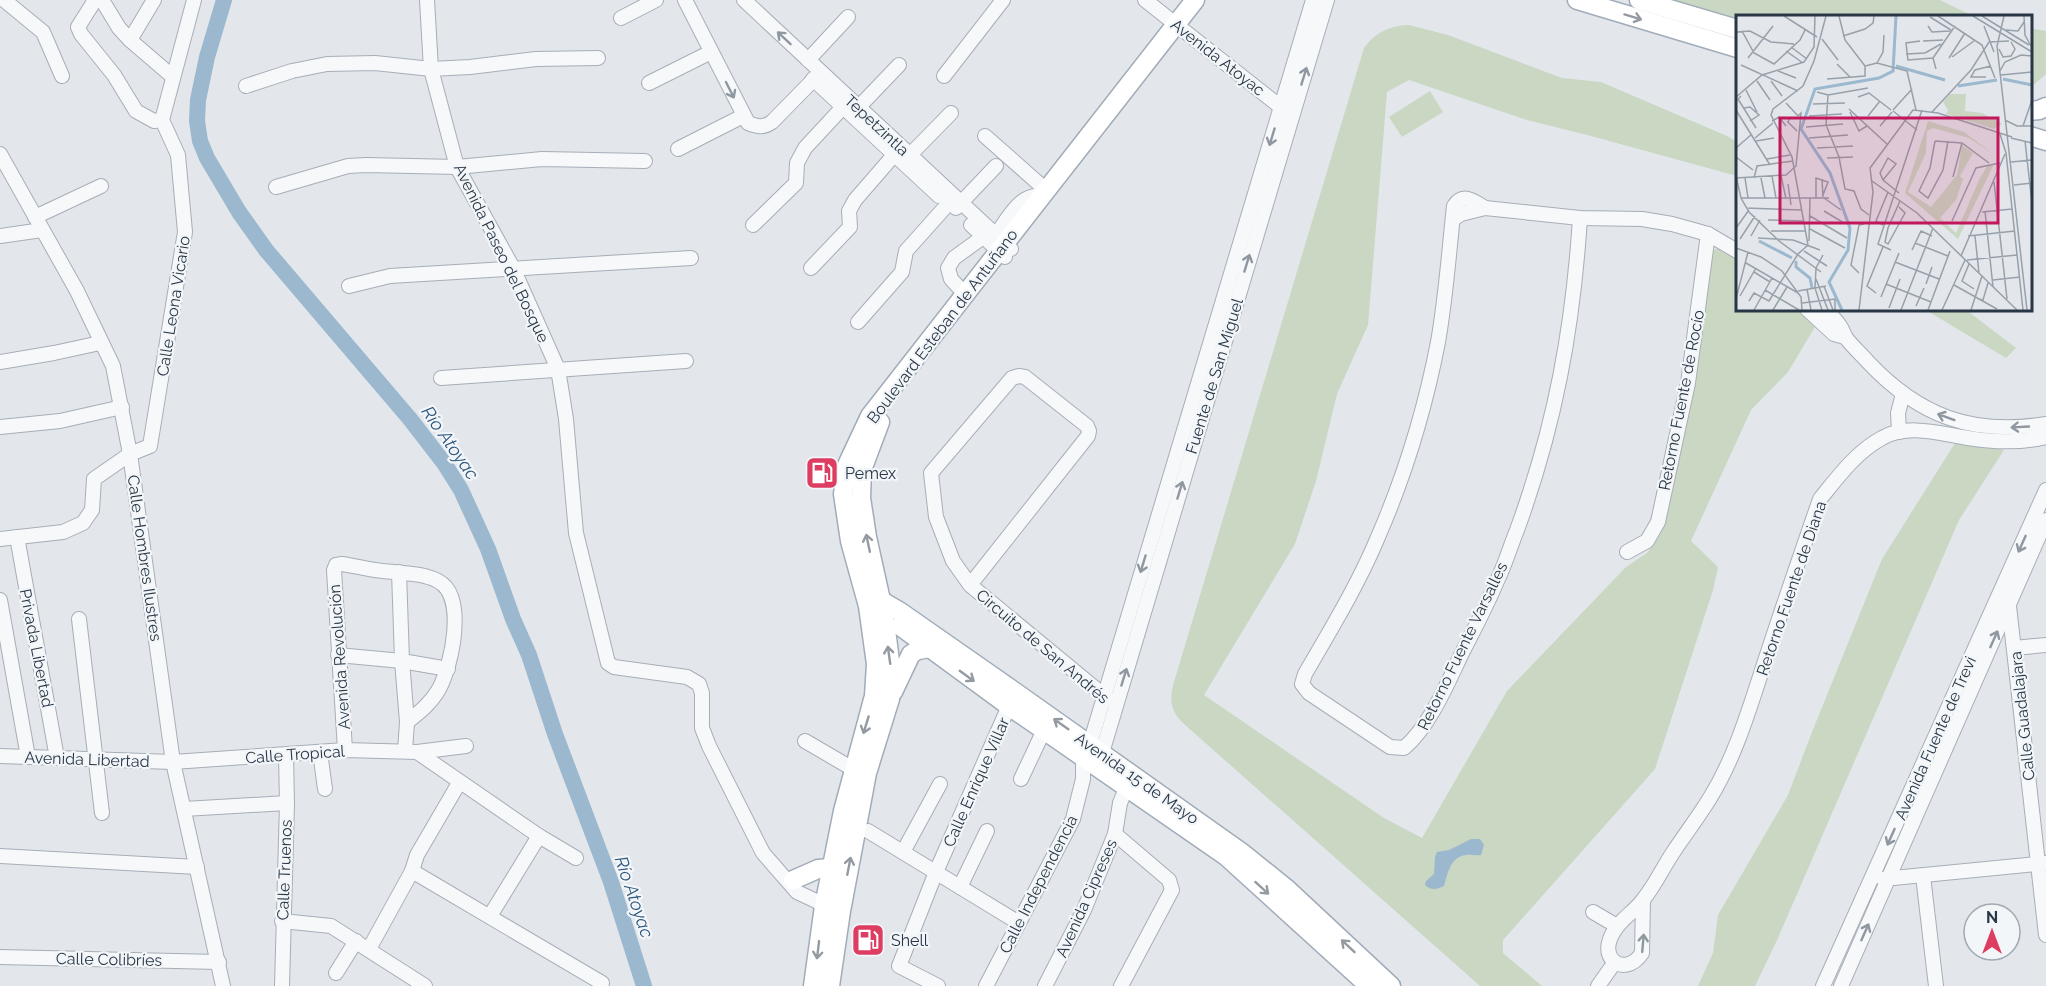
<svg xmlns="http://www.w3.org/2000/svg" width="2046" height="986" viewBox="0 0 2046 986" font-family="Raleway,sans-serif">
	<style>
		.green { fill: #c9d7c3 }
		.water { fill: #9bb8cf }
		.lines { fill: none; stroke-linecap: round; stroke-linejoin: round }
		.river { stroke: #9bb8cf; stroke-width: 16 }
		.minor-casing { stroke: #a7aeb7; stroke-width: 16 }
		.major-casing { stroke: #a1acb9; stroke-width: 21 }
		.minor { stroke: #f6f8fa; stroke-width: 14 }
		.major { stroke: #fff; stroke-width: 18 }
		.oneway { stroke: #949aa2 }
		.oneway2 { stroke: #8f97a0 }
		.labels { text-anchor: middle; stroke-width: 4.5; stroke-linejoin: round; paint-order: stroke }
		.street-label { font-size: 16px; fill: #283646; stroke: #f3f6f9 }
		.poi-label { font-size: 16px; fill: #283646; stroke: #f3f6f9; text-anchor: start }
		.water-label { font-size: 18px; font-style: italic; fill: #2e587f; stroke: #f3f6f9 }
		.inset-river { fill: none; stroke: #9bb8cf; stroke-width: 3 }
		.inset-road { fill: none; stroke: #98a0aa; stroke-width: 1.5 }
		.view { fill: #c2185b; fill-opacity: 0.15; stroke: #c2185b; stroke-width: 3 }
		.inset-edge { fill: none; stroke: #283646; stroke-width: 3 }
	</style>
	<rect width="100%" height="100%" fill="#e3e7ec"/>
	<g class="green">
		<polygon points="1672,0 1940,0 1973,16 1737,16 1737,20"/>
		<path d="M1409,25L1448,35L1562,78L1601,82L1727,136L1737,142V176L1591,136L1527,120L1409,80L1387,92L1368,325L1337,394L1316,481L1295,544L1204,695L1384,818L1422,838L1507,691L1626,567L1647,553L1660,535L1693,376L1712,251L1720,247L1737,256V309H1798L1815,327L1788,372L1751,410L1691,541L1718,567L1713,590L1655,769L1503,940V953L1542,986H1480L1184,724C1170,711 1169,700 1174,682L1364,48C1376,32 1389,26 1409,25Z"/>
		<polygon points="2030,28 2046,31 2046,74 2030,88"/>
		<polygon points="1430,91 1443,112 1402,137 1389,117"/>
		<polygon points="1924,309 1965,309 2016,348 2006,358"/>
		<polygon points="1957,440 2004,450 1959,520 1778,938 1755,986 1698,986 1713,953 1718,915 1788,795 1812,732 1882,559"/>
	</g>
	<path class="water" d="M1471,839H1480L1484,845L1481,855C1475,856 1471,854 1466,855C1450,857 1448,873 1444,886C1438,889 1431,891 1425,885L1426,881L1434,874L1435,857L1437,852L1449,850Z"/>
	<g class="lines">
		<polyline class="river" points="224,0 207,57 198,100 197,121 200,141 207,158 239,212 266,250 410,419 444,463 461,490 488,549 513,619 529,655 555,734 611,882 644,986"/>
		<g class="minor-casing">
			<g id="minor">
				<polyline points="4,0 43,32 62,76"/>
				<polyline points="95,0 78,27 81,34 114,75 136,111 154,121 162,120"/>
				<polyline points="102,0 119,28 130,40 173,77"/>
				<polyline points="427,0 431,69 457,167 513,268 558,369 566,419 576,533 608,663 614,667 687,677 699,684 702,693 702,728 709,746 763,853 797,892 831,908"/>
				<path d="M685,0L748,123C758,127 763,128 772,122L819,74"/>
				<polyline points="744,0 1011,249"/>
				<polyline points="1145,0 1287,112"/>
				<polyline points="621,18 656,0"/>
				<polyline points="130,40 154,0"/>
				<polyline points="808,60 848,17"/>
				<polyline points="944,76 1003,0"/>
				<polyline points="813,79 939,196"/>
				<polyline points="649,83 711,52"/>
				<polyline points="246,86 292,71 327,64 375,63 431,69 470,67 536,59 598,58"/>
				<polyline points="853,113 899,65"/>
				<polyline points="985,136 1046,190"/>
				<polyline points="678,149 743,116"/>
				<polyline points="0,154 77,291 113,366 130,454 173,762 223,986"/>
				<polyline points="904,161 951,113"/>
				<polyline points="276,187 348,166 366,165 457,167 542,159 645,161"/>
				<polyline points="956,208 996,166"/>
				<path d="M1485,208C1474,201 1463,192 1454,206C1449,251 1446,297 1438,342C1425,409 1405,475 1378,537C1358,585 1331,629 1305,674L1302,684L1309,693L1390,747L1404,748C1430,726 1448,682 1463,651C1475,628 1487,605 1497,581C1505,565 1510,547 1517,530C1555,426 1573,328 1580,218"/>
				<polyline points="35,217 101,186"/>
				<polyline points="1453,219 1461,214 1485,208 1580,218 1642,219 1672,224 1708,234 1737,251"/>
				<polyline points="753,225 796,183 797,163 805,148 843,107"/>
				<polyline points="971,225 1005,257"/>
				<path d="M996,235C1007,220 1020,193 1041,196"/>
				<polyline points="0,236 42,230"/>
				<polyline points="811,268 850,227 849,211 855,200 894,155"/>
				<polyline points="349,286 390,276 691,258"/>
				<polyline points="965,294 951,279 948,268 954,258 983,237"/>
				<polyline points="1807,309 1834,334 1845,337"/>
				<path d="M1825,309C1830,314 1836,320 1840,326C1843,330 1844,335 1846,338C1853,347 1861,354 1868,362C1919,416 1972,436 2046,424"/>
				<polyline points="858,322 902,272 906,251 948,204"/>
				<polyline points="0,362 54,353 100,343"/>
				<polyline points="441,378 686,361"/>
				<polyline points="0,427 60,421 122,407"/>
				<polyline points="1899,432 1898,413 1903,394"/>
				<polyline points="17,537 57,758"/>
				<polyline points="0,539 63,532 83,523 92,510 94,479 130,454 150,446 185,232 178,155 162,120 194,0"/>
				<polyline points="1627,552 1647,541 1658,522 1688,383 1708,234"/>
				<polyline points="399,572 402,661 407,722 405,751"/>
				<polyline points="970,585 1088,436 1089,431 1087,426 1025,377 1019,376 1012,378 931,473 936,517 953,561 970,585 1108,699"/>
				<polyline points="0,600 28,757"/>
				<polyline points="2009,606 2046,935"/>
				<polyline points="79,619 102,813"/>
				<polyline points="2014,648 2046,645"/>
				<polyline points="338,655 402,661 448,669"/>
				<polyline points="805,741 853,769"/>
				<path d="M345,750L334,570L336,565L342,564C356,566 370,570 383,571C400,573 423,573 438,581C467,596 452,665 439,689C431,703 420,712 407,722"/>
				<polyline points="320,752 325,789"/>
				<polyline points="417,752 539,836 576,858"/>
				<polyline points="0,756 173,762 345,750 417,752 466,746"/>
				<polyline points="1099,759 1102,753 1327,0"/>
				<polyline points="1021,779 1044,730"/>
				<polyline points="184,809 287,803"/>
				<polyline points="868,831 1019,923"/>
				<polyline points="1115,834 1169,880 1172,890 1121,986"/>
				<polyline points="903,852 940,784"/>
				<polyline points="0,856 197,867"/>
				<polyline points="412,871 602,983"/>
				<polyline points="1923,876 1936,986"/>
				<polyline points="1883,879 2046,863"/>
				<polyline points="960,887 987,831"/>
				<path d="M1643,900L1642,953C1624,981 1588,955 1623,920C1629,914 1637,908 1642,901C1655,886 1663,867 1674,851C1686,833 1699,816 1710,798C1737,754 1751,703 1767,655C1784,603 1802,551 1820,499C1838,477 1856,452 1882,438C1908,423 1941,434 1968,438C1993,442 2021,443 2046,437"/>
				<polyline points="1593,912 1617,926"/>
				<polyline points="490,916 539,836"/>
				<polyline points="282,921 331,926 425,986"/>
				<polyline points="369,949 412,871 417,855 459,783"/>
				<polyline points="0,957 219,962"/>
				<polyline points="336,973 356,941"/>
				<polyline points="282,986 287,803 286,755"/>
				<polyline points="938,986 899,966 936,872 1012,699"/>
				<polyline points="986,986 1073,819 1083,779 1083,757 1090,744 1313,0"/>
				<polyline points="1045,986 1084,910 1115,834 1120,803 1129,781"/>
				<polyline points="1598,986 1615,962"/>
				<polyline points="1823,986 2046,490"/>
				<polyline points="1841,986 2046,520"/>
			</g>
		</g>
		<g class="major-casing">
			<g id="major">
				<polyline points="1577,0 1737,48"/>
				<polyline points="1639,0 1737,29"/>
				<polyline points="2030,111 2039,110 2046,107"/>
				<polyline points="2030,136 2046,141"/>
				<polyline points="875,597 899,611 1015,692 1241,852 1287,889 1391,986"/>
				<polyline points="900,626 1009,706 1226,856 1369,986"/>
				<polyline points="893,692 911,654 918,650 930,648"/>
				<polyline points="793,880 818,869 831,868"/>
				<polyline points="813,986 824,906 843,811 874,696 876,664 868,606 850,541 843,494 847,465 870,416 1195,0"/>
				<polyline points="830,986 841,911 867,773 890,699 891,669 884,614 867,537 861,498 862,470 880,422"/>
			</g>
		</g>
		<use href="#minor" class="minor"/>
		<use href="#major" class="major"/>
	</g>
	<defs><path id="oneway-shaft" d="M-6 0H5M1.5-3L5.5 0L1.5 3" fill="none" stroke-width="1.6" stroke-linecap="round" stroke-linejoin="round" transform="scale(1.5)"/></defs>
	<g class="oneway">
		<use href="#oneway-shaft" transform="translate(1633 17) rotate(17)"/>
		<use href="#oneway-shaft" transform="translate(868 543) rotate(-102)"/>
		<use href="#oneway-shaft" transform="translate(889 655) rotate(-98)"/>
		<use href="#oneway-shaft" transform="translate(967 676) rotate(36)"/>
		<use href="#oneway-shaft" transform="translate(1061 724) rotate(-145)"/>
		<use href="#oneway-shaft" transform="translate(866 725) rotate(107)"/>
		<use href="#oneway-shaft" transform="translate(849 866) rotate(-79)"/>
		<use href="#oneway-shaft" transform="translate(1262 888) rotate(42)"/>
		<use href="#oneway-shaft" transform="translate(1348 946) rotate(-137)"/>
		<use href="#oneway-shaft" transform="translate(818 950) rotate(97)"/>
	</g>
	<g class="oneway2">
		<use href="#oneway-shaft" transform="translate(784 38) rotate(-137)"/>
		<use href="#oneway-shaft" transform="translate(1304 76) rotate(-73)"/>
		<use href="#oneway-shaft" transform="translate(730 90) rotate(63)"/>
		<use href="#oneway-shaft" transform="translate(1272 137) rotate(107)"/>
		<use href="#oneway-shaft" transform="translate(1247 263) rotate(-73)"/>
		<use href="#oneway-shaft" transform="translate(1946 417) rotate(-160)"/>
		<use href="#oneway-shaft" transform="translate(2020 427) rotate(177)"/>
		<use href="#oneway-shaft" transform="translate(1180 490) rotate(-73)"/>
		<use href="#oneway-shaft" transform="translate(2022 544) rotate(114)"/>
		<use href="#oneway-shaft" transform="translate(1143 564) rotate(107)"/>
		<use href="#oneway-shaft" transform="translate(1994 639) rotate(-66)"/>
		<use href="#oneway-shaft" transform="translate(1124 677) rotate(-73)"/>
		<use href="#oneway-shaft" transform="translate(1891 837) rotate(114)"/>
		<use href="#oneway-shaft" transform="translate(1865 932) rotate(-66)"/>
		<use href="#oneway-shaft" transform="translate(1643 943) rotate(-85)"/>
	</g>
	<defs>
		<g id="fuel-square" transform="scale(1.725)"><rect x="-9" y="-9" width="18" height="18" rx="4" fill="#dc3d61" stroke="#f3f6f9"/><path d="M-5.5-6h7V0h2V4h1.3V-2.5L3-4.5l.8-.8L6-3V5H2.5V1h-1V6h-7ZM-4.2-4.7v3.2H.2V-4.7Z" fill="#fff"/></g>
	</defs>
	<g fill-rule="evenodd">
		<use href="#fuel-square" x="822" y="473"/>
		<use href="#fuel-square" x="868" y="940"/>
	</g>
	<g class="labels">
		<g class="street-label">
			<text transform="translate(1218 57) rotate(38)" y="6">Avenida Atoyac</text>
			<text transform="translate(877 125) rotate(43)" y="6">Tepetzintla</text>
			<text transform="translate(502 253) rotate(64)" y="6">Avenida Paseo del Bosque</text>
			<text transform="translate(173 306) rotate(-81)" y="6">Calle Leona Vicario</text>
			<text transform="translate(942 326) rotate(-53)" y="6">Boulevard Esteban de Antuñano</text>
			<text transform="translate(1214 376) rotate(-73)" y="6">Fuente de San Miguel</text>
			<text transform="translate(1681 400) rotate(-79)" y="6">Retorno Fuente de Rocío</text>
			<text transform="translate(145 558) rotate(82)" y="6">Calle Hombres Ilustres</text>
			<text transform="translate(1791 588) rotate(-71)" y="6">Retorno Fuente de Diana</text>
			<text transform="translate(1043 646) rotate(40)" y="6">Circuito de San Andrés</text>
			<text transform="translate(1462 646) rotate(-64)" y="6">Retorno Fuente Varsalles</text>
			<text transform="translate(37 648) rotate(79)" y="6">Privada Libertad</text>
			<text transform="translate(339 657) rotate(-94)" y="6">Avenida Revolución</text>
			<text transform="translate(2022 716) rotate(-96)" y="6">Calle Guadalajara</text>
			<text transform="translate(1935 738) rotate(-66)" y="6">Avenida Fuente de Trevi</text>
			<text transform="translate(295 754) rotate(-4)" y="6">Calle Tropical</text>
			<text transform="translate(87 759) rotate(2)" y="6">Avenida Libertad</text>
			<text transform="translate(1137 778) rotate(35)" y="6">Avenida 15 de Mayo</text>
			<text transform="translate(976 782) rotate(-66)" y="6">Calle Enrique Villar</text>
			<text transform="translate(284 870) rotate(-88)" y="6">Calle Truenos</text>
			<text transform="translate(1038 884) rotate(-63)" y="6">Calle Independencia</text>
			<text transform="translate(1086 898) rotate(-66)" y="6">Avenida Cipreses</text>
			<text transform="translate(109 959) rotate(1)" y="6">Calle Colibríes</text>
		</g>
		<g class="poi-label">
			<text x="845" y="479">Pemex</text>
			<text x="891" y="946">Shell</text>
		</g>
		<g class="water-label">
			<text transform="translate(450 443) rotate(55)" y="6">Río Atoyac</text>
			<text transform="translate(634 897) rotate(71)" y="6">Río Atoyac</text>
		</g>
	</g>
	<g transform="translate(1736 15)">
		<rect width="296" height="296" fill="#e3e7ec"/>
		<path d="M214,79H230L229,96L246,98L266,109L258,114L210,99L212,95L207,87ZM192,106L228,117L259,140L233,123L197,113L191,116L190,138L172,177L195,192L221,160L226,130L237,138L224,161L227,164L220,185L204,203L220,218L244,163L252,150L257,151L222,224L169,178Z" fill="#c9d7c3"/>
		<path class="inset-river" d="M160,51L209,65M267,64L296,70M222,71L261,65M23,226L56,243M60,246V252L74,263L76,273M106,295L93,267L112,235L114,213L94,158L65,114L79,74L143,63L157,56L160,1"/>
		<path class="inset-road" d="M48,1L81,22M103,1L109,25L129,51M202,1L246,30L259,63M237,1L296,37M246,1L293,30M268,1L261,31L291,295M288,1L289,20L295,31M194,2L215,15M192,11L196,17L214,16M248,11L258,37M270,15L282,16L288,7M6,16L18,38L38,49L64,25L69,15M0,17L14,16L35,27L58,29M107,21L129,14L137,8L138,1M86,24L102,45M184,26L170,28L172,45L197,43M187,26L207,25M55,32L71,44M263,34L267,42L275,41L279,34L275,27M50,36L67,48M170,39L189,38L205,29M216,42L238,26M12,43L37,11M213,43L229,18M141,48L147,37L148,20M101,49L114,62M5,50L62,76M129,51L141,48L171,56L180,95M200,54L197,43L219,11M42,56L60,63M264,56L269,47L285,40L296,41M265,60L296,57M250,62H235L239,55L255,51M91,64L129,61V51M21,66L34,85M35,66L46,81M10,75L21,97M81,77L92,80L132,73M92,80L90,110L103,142L109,174L118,176L125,194L133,200M5,81L2,84L20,113M0,82L26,60L68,47L78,32L79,1M122,82L133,78L155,95M77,89L109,88M8,93L14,92L23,100L14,106M113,94L152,130M0,95L34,150M157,95L176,74M157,96L181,115M114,97L123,116L131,111M196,97L235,55L253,27L273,26M73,101L106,99M132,101L144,86M54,102L52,107L61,116M269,105L281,111H296M36,106L43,102L50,111M144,111L156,97M287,111L296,85M70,112L107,109M264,119L270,138L287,295M19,123L37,108M73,123L112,120M275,123L296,128M20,126L38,123M199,126L194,153L183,176L192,183L207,155L212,126M199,126L226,128L253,148M289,126L296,188M0,133L16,119M81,133L117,131M0,142L17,155M91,143L117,142M31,144L54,140M275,147L296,145M45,160L50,184M0,161L5,183L13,197L43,226L85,257M36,161L40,183M217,162L226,128M0,163L50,160L60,151L65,98L62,101L50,88M9,163L12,183M18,163L21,151L57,146M25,163L29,183M86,164L87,182M147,165L160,149L152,143L144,158L147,165L163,178M136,166L181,198L281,295M258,167L271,284M52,169L55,190M278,170L296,168M5,183H93M80,183V163L92,167L87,180M88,183L105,195M163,192L169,198L152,229L149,227L152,213L164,186M10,193L65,195M88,196L108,208M249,196L257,272M246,197L276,194M74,201L111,223M32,205L67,206M216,206L240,153L264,148M147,210L140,206L152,177M0,213L13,195M74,214L109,233M35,216H69M15,221L24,205M232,221L279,216M239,221L243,258M22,223L57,225L84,235M4,224L19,201M73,226L74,183M179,228L212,241M72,230L56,142L35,100L37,94L67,71L78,46L90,1M0,233L25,242L46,256L65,282L66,295M155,235L142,229L186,95M176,235L185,216L196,221M68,236L91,251M225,241L269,139M231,245L281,240M159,247L203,264M10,248L62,278M233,249L226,266L238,274M18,257L34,267M123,258L115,250L123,210L128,209M80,264L92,295M257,265L284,262M150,269L195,287M190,269L196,252M218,270L261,294M88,271L97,295M71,274L75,295M29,275L63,295M62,276L90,271M140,278L131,271L147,232M4,281L20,253M145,282L163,238M0,284L12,237M242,284L247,285L252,268M13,286L18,278L33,286L62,239L72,230M66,288L99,284V295M180,291L188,273M153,293L164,264M18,295L36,263M37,295L51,272M86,295L79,273L80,253L87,240M123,295L137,177L134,153L177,95L202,98L276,122M165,295L197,213M192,295L214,236M206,295L229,245M235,295L246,261"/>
		<path class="view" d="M44,103H262V208H44Z"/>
		<rect width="296" height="296" class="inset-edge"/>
	</g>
	<g transform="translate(1992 932)"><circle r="28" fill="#f3f6f9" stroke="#a2a9b1" stroke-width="1.5"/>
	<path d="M0-4.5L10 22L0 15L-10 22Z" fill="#dc3d61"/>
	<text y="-9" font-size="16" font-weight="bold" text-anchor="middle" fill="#283646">N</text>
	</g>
</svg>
